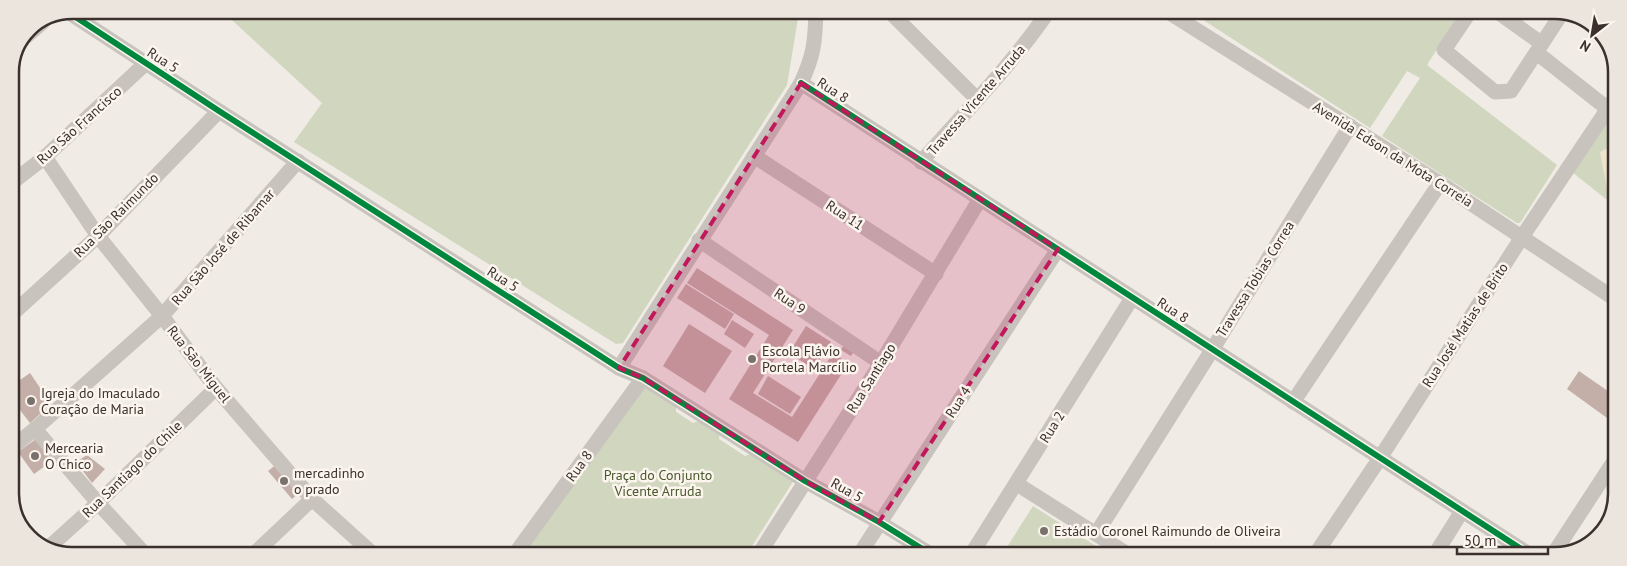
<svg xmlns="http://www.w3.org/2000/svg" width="1627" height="566" viewBox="0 0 1627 566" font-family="'PT Sans',sans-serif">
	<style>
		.green { fill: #d1d6bf }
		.sand { fill: #efe3cc }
		.building { fill: #c3afa7 }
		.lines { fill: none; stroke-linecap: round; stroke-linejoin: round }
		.minor { stroke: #c9c3be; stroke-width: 15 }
		.cycleway-casing { stroke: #fbf5ee; stroke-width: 9 }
		.cycleway { stroke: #00873e; stroke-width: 6 }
		.marked { fill: #c2185b; fill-opacity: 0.2; stroke: #c2185b; stroke-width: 4; stroke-dasharray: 10 6; stroke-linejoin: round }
		.poi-dot { fill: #7a716c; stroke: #fbf5ee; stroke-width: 2 }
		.labels { text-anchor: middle; stroke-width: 5; stroke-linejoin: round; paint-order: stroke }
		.street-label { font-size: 14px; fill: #3b302b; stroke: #fbf5ee }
		.poi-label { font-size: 14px; fill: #3b302b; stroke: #fbf5ee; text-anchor: start }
		.park-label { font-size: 14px; fill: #4a5a2e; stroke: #fbf5ee }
		.rim { fill: none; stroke: #3b302b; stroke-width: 2.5 }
	</style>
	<rect width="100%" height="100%" fill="#f0ebe5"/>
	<g class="green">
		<polygon points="221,10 799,12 787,85 623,343 616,344 294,142 322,103"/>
		<polygon points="1191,12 1460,13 1427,65 1557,165 1520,223 1517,223 1382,136 1420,78 1407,71 1370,128"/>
		<polygon points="1617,107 1616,156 1606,149 1607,189 1616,199 1616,207 1572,172"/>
		<polygon points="643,385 676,401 676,412 693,423 704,419 720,429 719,439 745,456 755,452 794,480 747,554 517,554"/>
		<polygon points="1033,506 1110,555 1002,555"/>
	</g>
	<polygon class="sand" points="1606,149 1616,156 1616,199 1607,189 1600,152"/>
	<g class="building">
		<polygon points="697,268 793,330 753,393 792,417 833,353 842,359 838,366 844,370 798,442 729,399 769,335 687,283"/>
		<polygon points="686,284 734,314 725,329 677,298"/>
		<polygon points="732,320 754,334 745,348 724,334"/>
		<polygon points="689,324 732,351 705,393 663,366"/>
		<polygon points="806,326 831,342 814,369 789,353"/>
		<polygon points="844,345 854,351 851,356 841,350"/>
		<polygon points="794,367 799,370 796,375 791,372"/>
		<polygon points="1579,371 1615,396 1614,423 1567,389"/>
		<polygon points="30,373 51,404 30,423 10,397 10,387"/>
		<polygon points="768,376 801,397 790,414 758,394"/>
		<polygon points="36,439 52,461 34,474 18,452"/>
		<polygon points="87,455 105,469 92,483 76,462"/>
		<polygon points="277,464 301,491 292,499 268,471"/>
	</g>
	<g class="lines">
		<g class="minor">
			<polyline points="68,12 219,111 619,368 643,378 805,481 879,522 932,555"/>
			<polyline points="890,12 977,99"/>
			<polyline points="1168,12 1440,183 1615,299"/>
			<polyline points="1469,13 1444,50 1495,92 1511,91 1562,13"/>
			<polyline points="1499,13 1541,43"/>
			<polyline points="23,39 43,22"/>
			<polyline points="1537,53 1608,109"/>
			<polyline points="801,83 1532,556"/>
			<polyline points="754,156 936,274"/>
			<polyline points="45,157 98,236 162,316 216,388 312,499 372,553"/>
			<path d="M921,162C964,113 1011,66 1048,12"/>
			<polyline points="10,184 45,157 146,63"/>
			<polyline points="699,240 881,363"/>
			<polyline points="10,316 98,236 219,111"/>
			<path d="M619,368L801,83C814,55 815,42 816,12"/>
			<polyline points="1293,402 1440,183"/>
			<polyline points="35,429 98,503 144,553"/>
			<polyline points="10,449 35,429 162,316 298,161"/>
			<polyline points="1017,484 1129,555"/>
			<polyline points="1096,534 1212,350 1350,126"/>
			<polyline points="47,549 98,503 216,388"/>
			<polyline points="255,553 312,499"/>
			<polyline points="515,554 643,378"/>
			<polyline points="759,554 881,363 980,199"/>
			<polyline points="859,555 1058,249"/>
			<polyline points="971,555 1132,298"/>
			<polyline points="1315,555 1380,458 1522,237 1617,95"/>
			<polyline points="1434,556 1462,511"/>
			<polyline points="1552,556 1614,461"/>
		</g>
		<g class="cycleway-casing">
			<g id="cycleway">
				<polyline points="68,12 219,111 619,368 643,378 805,481 879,522 932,555"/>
				<polyline points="801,83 1532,556"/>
			</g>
		</g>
		<use href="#cycleway" class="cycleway"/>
	</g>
	<path class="marked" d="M801,83L1058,249L879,522L805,481L643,378L619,368Z"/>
	<g class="poi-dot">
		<circle cx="752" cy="359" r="5"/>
		<circle cx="31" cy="401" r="5"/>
		<circle cx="35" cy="456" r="5"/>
		<circle cx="284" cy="481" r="5"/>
		<circle cx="1044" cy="531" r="5"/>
	</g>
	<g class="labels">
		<g class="street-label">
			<text transform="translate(163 60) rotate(33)" y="5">Rua 5</text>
			<text transform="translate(833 90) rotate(33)" y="5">Rua 8</text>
			<text transform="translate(976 100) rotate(-49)" y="5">Travessa Vicente Arruda</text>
			<text transform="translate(79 125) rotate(-42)" y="5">Rua São Francisco</text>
			<text transform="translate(1393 154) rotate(32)" y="5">Avenida Edson da Mota Correia</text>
			<text transform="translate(116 215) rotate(-45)" y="5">Rua São Raimundo</text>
			<text transform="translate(845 215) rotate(33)" y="5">Rua 11</text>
			<text transform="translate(223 247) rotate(-49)" y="5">Rua São José de Ribamar</text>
			<text transform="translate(503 279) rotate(33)" y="5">Rua 5</text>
			<text transform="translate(1255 279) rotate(-58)" y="5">Travessa Tobias Correa</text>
			<text transform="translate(790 301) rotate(34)" y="5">Rua 9</text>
			<text transform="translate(1173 310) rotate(33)" y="5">Rua 8</text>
			<text transform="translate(1465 325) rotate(-57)" y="5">Rua José Matias de Brito</text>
			<text transform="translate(199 364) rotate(52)" y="5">Rua São Miguel</text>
			<text transform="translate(871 378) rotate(-58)" y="5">Rua Santiago</text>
			<text transform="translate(958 402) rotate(-57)" y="5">Rua 4</text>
			<text transform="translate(1052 427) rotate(-58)" y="5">Rua 2</text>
			<text transform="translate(579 466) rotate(-54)" y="5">Rua 8</text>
			<text transform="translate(132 469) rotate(-44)" y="5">Rua Santiago do Chile</text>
			<text transform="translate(847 490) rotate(29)" y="5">Rua 5</text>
		</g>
		<g class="poi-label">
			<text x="762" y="356">Escola Flávio<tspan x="762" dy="16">Portela Marcílio</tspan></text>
			<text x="41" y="398">Igreja do Imaculado<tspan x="41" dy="16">Coração de Maria</tspan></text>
			<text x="45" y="453">Mercearia<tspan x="45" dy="16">O Chico</tspan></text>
			<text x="294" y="478">mercadinho<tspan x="294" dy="16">o prado</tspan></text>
			<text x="1054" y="536">Estádio Coronel Raimundo de Oliveira</text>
		</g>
		<g class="park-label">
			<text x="658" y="480">Praça do Conjunto<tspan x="658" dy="16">Vicente Arruda</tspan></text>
		</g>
	</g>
	<path d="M0 0H1627V566H0ZM72 19H1555A53 53 0 0 1 1608 72V494A53 53 0 0 1 1555 547H72A53 53 0 0 1 19 494V72A53 53 0 0 1 72 19Z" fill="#ece5de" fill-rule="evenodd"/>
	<path class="rim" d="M72 19H1555A53 53 0 0 1 1608 72V494A53 53 0 0 1 1555 547H72A53 53 0 0 1 19 494V72A53 53 0 0 1 72 19Z"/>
	<g transform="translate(1592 35) rotate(211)" stroke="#fbf5ee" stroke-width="4" paint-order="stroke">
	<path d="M0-4L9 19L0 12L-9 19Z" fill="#3b302b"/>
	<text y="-8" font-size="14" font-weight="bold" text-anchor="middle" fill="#3b302b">N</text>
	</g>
	<path d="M1457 546v8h91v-8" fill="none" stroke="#3b302b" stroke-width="2.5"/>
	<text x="1464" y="546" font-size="15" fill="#3b302b" stroke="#fbf5ee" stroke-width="4" paint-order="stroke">50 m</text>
</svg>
